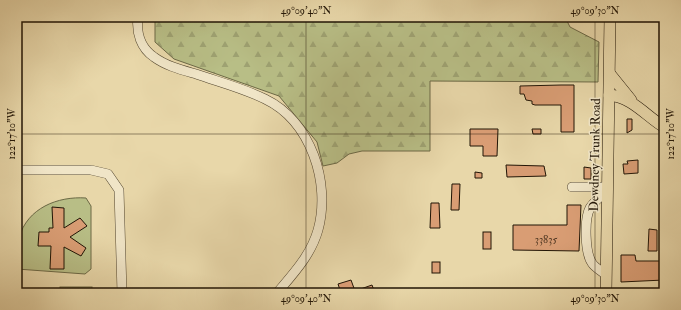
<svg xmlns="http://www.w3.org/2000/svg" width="681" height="310" viewBox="0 0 681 310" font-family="'IM FELL Double Pica',serif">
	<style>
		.grass { fill: #b8be86; stroke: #6c6946 }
		.forest { fill: url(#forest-firs); stroke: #6c6946 }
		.building { fill: #d99d74; stroke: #201405 }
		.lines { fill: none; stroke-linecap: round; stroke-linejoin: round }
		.minor-casing { stroke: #52452e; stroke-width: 10 }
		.major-casing { stroke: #201405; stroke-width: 12 }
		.minor { stroke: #f0e5c7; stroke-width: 9 }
		.major { stroke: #e8d7a9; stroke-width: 11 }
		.ticks { fill: none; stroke: #201405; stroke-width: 1; stroke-opacity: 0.45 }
		.labels { text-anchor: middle; stroke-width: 3; stroke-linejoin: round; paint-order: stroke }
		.number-label { font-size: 11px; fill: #4e3621 }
		.street-label { font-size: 13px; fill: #201405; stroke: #f0e5c7 }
		.neatline { fill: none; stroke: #201405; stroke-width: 1.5 }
		.ticks-label { font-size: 10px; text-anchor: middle; fill: #201405 }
	</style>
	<defs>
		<pattern id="forest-firs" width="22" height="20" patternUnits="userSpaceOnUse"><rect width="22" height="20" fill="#b8be86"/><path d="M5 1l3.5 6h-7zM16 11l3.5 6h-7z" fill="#9ea272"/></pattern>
	</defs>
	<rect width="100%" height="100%" fill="#e8d7a9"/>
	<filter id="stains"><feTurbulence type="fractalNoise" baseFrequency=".005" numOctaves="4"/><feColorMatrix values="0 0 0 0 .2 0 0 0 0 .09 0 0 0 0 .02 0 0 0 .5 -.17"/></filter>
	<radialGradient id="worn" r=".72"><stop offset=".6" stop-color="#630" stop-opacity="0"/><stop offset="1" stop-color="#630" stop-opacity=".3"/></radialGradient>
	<g class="grass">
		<path d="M86,198L91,206V269L85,274L17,269C17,259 16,248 19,238C27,208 58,196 86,198Z"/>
		<rect x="60" y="287" width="32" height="6"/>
	</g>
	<polygon class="forest" points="155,17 565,17 570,27 599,42 598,82 430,81 430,151 362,151 349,154 337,163 323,166 317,142 279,96 174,59 155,42"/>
	<g class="building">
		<polygon points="561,85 574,85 574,132 561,132 561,105 535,105 532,104 532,101 526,100 524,94 520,94 520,86"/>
		<polygon points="627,119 632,119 632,130 627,133"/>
		<polygon points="470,129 498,129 497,156 483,156 483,146 470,146"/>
		<polygon points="532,129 541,129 541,134 533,134"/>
		<polygon points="638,160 638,173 624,174 623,164 628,164 627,161"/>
		<polygon points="506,165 544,166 546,176 507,177"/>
		<polygon points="584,167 591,168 591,179 584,179"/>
		<polygon points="475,172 482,173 482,178 475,178"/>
		<polygon points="452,184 460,184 459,210 451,210"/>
		<polygon points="431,203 439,203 440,228 430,228"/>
		<polygon points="567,205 581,205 579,251 513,250 513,225 567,225"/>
		<polygon points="52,207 64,208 64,228 80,218 87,226 70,237 86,248 81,256 64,247 64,269 50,269 51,246 38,246 39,232 49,232 49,228 53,228"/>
		<polygon points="649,229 657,230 657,251 648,251"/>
		<rect x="483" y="232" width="8" height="17"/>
		<polygon points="621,255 635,255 636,261 664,261 664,280 621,282"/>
		<rect x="432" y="262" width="8" height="11"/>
		<polygon points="351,280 355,291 372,285 375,293 341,293 338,284"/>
	</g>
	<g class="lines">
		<g class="minor-casing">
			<g id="minor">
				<path d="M138,17C136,33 141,48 154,57C166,66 182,70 196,74C219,82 243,88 265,99C311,121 331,183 318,230C311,255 293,274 277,293"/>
				<polyline points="17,170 91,170 108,174 119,190 122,293"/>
				<polyline points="572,187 608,187"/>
				<path d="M606,275C602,271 595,268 592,263C585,253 584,219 590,208C594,201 602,196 607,190"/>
				<polyline points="606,293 649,293"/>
			</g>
		</g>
		<g class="major-casing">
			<g id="major">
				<polyline points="610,74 631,100"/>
				<path d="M609,95C632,97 646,116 664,127"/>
				<polyline points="606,293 610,17"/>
			</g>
		</g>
		<use href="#minor" class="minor"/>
		<use href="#major" class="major"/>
	</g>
	<path class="ticks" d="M18,17V293M306,17V293M595,17V293M17,134H664"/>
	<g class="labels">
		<g class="number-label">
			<text x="546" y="243">33835</text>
		</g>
		<g class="street-label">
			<text transform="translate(594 155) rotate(-89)" y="5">Dewdney Trunk Road</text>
		</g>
	</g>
	<rect width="681" height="310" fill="none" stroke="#e8d7a9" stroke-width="44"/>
	<rect x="22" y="22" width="637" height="266" class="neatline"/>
	<g class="ticks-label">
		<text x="306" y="14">49°09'40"N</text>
		<text x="595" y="14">49°09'30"N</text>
		<text transform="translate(670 134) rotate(-90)" y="4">122°17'10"W</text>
		<text transform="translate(11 134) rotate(-90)" y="4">122°17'10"W</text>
		<text x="306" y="302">49°09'40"N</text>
		<text x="595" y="302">49°09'30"N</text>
	</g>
	<rect width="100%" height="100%" filter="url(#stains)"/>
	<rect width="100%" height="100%" fill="url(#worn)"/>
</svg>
